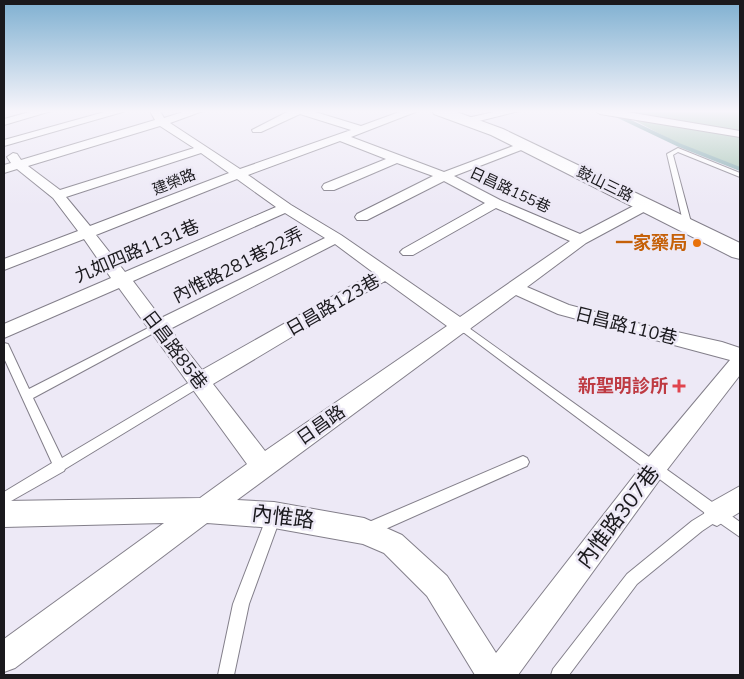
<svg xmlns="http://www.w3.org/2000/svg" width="744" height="679" viewBox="0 0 744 679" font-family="'Nunito Sans','Noto Sans TC',sans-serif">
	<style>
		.forest { fill: #a5c5b4 }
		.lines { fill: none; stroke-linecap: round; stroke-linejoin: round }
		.stream { stroke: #82a9ae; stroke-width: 4 }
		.lane-casing { stroke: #837f8a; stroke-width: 2 }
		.street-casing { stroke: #837f8a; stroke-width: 2 }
		.secondary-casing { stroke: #837f8a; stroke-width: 2 }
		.lane { fill: #fff; fill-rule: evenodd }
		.street { fill: #fff; fill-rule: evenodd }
		.secondary { fill: #fff; fill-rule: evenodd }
		.food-dot { fill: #e8710a; stroke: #ede9f6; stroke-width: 2 }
		.health-dot { fill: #e0444e; stroke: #ede9f6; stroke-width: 2 }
		.labels { text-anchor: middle; stroke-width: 5; stroke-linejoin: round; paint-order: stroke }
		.far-street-label { font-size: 15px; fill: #1a191d; stroke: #ede9f6 }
		.food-label { font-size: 18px; font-weight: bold; fill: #c56008; stroke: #ede9f6; text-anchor: end }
		.street-label { font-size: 18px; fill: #1a191d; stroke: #ede9f6 }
		.health-label { font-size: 18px; font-weight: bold; fill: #be3a42; stroke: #ede9f6; text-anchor: end }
		.near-street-label { font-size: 21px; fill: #1a191d; stroke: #ede9f6 }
	</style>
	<rect width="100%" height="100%" fill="#ede9f6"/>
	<polygon class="forest" points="617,111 740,111 740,168 675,142"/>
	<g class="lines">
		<polyline class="stream" points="614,114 679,145 740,169"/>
		<g class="lane-casing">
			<g id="lane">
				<polygon points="678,148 740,173 740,177 678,152 673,155 692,226 688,228 684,226 667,154"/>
				<polygon points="158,323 163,327 161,329 33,398 62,458 195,379 199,378 203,379 204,382 203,385 65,469 64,471 4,505 4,492 52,463 4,358 4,343 8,344 29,389"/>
				<polygon points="462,323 740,522 740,537 717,521 702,531 637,584 569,675 551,675 553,669 627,574 692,521 705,513 459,329 457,327"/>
				<polygon points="523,456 527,458 529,462 527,466 372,535 367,537 362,535 360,530 362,525"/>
				<polygon points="274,509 279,511 281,516 249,604 234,675 218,675 233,604 269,511"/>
			</g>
		</g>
		<g class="street-casing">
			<g id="street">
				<polygon points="33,111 51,111 4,125 4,119"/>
				<polygon points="108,111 126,111 4,146 4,140"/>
				<path d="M150,111H160L164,118L186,111H203L170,123L240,169L351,130L300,114L261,132H253L252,130L289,111H312L361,126L402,111H418L351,137L444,172L521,143H529L531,145L529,147L454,176L500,200L580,234L641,202H651L653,205L651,208L586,243L527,287L569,305L641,324L722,342L740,348V375L663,475L518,675H475L427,596L384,553L363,544L274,528L207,523L15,668L4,672V639L164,523L4,527V501L200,498L247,464L119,288L4,338V324L111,278L84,239L4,270V259L78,231L53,198L17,169L4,173V165L11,163L7,157L13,153L17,154L21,160L155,120ZM160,126L194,148L60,190L28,166ZM340,141L386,159L324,184L322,187L324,190H334L397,163L433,176L357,214L355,217L357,220H367L444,181L485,203L403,249L400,252L403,255H413L496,208L570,241L460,317L341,235L291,205L248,175ZM201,153L229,173L90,226L66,197ZM237,179L276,207L125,272L96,235ZM285,213L325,238L161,318L133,281ZM335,244L374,273L202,370L170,329ZM385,281L447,326L265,451L213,384ZM516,295L558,314L730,360L647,459L496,653L447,576L402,535L364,518L274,502L237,500L463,333L468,332L471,328Z"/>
				<polygon points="498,111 519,111 467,124 462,121 463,119"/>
				<polygon points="595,111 621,111 740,131 740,137 600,114"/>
				<polygon points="740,486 740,512 717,526 708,522 704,513 708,504"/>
			</g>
		</g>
		<g class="secondary-casing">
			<polygon id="secondary" points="432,111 454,111 503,129 740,243 740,259 732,257 491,135 434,114"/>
		</g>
		<use href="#lane" class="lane"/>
		<use href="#street" class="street"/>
		<use href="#secondary" class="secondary"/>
	</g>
	<linearGradient id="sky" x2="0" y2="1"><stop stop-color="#7fb0d1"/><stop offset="0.54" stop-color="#f7f5fb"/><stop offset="1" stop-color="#f7f5fb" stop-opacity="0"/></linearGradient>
	<rect width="744" height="206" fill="url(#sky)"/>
	<circle class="food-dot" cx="697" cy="243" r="5"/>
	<path class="health-dot" d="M676.5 378.5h5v5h5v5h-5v5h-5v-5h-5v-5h5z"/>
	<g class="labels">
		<g class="far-street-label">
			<text transform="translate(174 182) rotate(-22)" y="5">建榮路</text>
			<text transform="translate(605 184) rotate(26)" y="5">鼓山三路</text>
			<text transform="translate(510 190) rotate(25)" y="5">日昌路155巷</text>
		</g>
		<g class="food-label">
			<text x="687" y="249">一家藥局</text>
		</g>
		<g class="street-label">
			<text transform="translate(137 251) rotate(-23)" y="6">九如四路1131巷</text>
			<text transform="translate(238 265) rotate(-27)" y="6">內惟路281巷22弄</text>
			<text transform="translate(333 305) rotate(-30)" y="6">日昌路123巷</text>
			<text transform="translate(626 326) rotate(14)" y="6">日昌路110巷</text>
			<text transform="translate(175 350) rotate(53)" y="6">日昌路85巷</text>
			<text transform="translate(321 425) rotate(-35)" y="6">日昌路</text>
		</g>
		<g class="health-label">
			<text x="668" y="392">新聖明診所</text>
		</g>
		<g class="near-street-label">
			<text transform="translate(283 517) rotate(7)" y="7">內惟路</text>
			<text transform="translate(618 517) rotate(-53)" y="7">內惟路307巷</text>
		</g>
	</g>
	<rect width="744" height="679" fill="none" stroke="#1a191d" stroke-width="10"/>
</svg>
